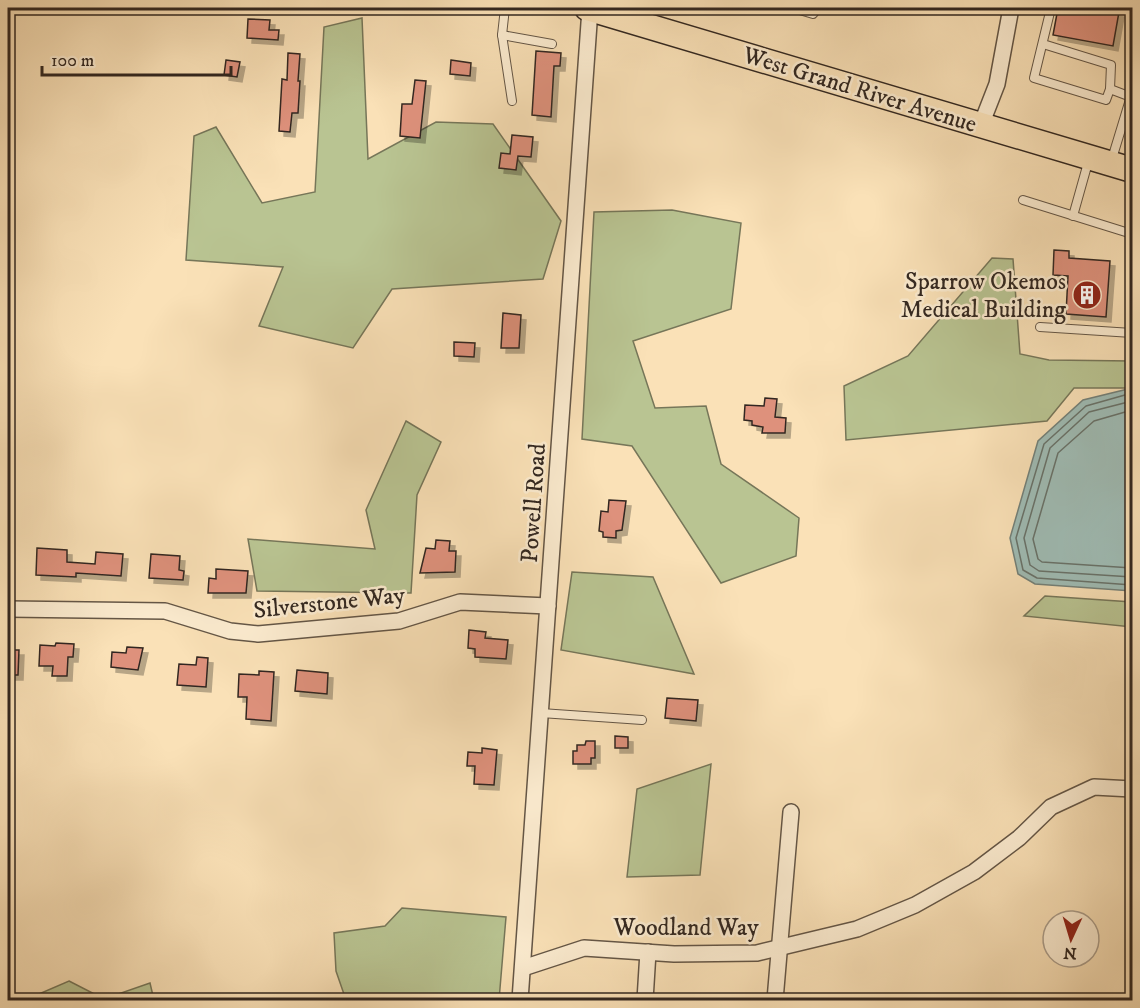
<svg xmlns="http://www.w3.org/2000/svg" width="1140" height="1008" viewBox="0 0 1140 1008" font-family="'IM FELL DW Pica',serif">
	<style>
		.green { fill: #b9c492; stroke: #767659; stroke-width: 1.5 }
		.water { fill: #9fbcb5; stroke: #738079; stroke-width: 1.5 }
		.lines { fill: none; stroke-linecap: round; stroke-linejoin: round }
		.shore { stroke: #68726a; stroke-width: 1.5 }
		.building { fill: #de917c; stroke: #322720; stroke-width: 1.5; filter: url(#shadow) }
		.lane-casing { stroke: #645646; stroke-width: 10 }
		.street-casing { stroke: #645646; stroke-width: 18 }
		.primary-casing { stroke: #322720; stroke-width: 27 }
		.lane { stroke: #fcecd0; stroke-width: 8 }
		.street { stroke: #fcecd0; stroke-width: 15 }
		.primary { stroke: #fae1b7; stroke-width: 24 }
		.labels { text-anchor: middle; stroke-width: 5; stroke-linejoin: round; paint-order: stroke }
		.street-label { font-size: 24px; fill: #322720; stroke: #fcecd0 }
		.poi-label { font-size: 24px; fill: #322720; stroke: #fcecd0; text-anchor: end }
	</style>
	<defs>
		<filter id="shadow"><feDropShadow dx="5" dy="5" stdDeviation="0" flood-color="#0004"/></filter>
	</defs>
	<rect width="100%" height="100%" fill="#fae1b7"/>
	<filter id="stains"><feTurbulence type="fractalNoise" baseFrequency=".00333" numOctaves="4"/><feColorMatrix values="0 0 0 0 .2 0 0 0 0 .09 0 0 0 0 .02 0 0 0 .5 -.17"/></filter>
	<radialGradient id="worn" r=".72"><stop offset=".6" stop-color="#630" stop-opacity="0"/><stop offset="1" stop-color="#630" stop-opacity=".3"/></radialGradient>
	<g class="green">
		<polygon points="362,18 368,159 436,122 493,124 561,221 543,279 392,289 353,348 259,326 283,267 186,260 194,136 216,127 262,203 315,192 324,27"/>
		<polygon points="672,210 741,223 731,309 633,341 655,408 706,406 721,464 799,518 796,556 721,583 632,446 582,439 594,212"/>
		<polygon points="992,258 1013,259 1020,354 1049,360 1132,361 1132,388 1074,388 1047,421 846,440 844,386 908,356"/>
		<polygon points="406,421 441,442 417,495 411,593 257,591 248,539 375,549 366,510"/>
		<polygon points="572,572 653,577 694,674 561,650"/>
		<polygon points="1045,596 1132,602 1132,627 1024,616"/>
		<polygon points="711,764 700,875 627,877 637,789"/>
		<polygon points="402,908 506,917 499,1000 346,1000 336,971 334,933 385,926"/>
		<polygon points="69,981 104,999 150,983 154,1000 25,1000"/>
	</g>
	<polygon class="water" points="1132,388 1132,591 1035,584 1018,574 1010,538 1038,441 1083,400"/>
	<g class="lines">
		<g class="shore">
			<polyline points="1132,393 1086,406 1044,444 1016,538 1023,570 1037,578 1132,585"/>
			<polyline points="1132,401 1089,412 1050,448 1024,538 1030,565 1039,571 1132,577"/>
			<polyline points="1132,410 1094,421 1058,453 1033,539 1038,559 1042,562 1132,568"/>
		</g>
	</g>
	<g class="building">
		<polygon points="1058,8 1097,8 1119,12 1113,46 1053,35"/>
		<polygon points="248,19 270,20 269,30 279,30 278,40 247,38"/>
		<polygon points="536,51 561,53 560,66 554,66 551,117 532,115"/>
		<polygon points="288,53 300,54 298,81 300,81 298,113 292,113 290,132 279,131 282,79 287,80"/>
		<polygon points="226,60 240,62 237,77 224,75"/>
		<polygon points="451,60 471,63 470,76 450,74"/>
		<polygon points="415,80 426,81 420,138 400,136 402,104 412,104"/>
		<polygon points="512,135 533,137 531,157 518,156 516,170 499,168 501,153 510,154"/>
		<polygon points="1054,250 1069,251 1069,258 1110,261 1106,317 1066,314 1068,276 1053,275"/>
		<polygon points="503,313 521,315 519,348 501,348"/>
		<polygon points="454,342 475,343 474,357 454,356"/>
		<polygon points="765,398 777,399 775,417 786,418 785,433 762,433 763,427 752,425 752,421 744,420 745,405 764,406"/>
		<polygon points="609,500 626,501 622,530 616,531 616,538 603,537 603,532 599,531 601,511 608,512"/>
		<polygon points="436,540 450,541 449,551 456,551 455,572 420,573 426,548 435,549"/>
		<polygon points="37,548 67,550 67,562 95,564 96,552 123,554 121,576 76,573 76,577 36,575"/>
		<polygon points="151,554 180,556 179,570 184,571 183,580 149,578"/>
		<polygon points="216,569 248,571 246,593 208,593 209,578 216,579"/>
		<polygon points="469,630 486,632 485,638 508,640 506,659 475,657 475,649 468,648"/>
		<polygon points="56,643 74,644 73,657 68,657 67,676 52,676 53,666 39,666 40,645 55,646"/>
		<polygon points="127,647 143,648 138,670 111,667 112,652 126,653"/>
		<polygon points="8,650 19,650 18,675 8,675"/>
		<polygon points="197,657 208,658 206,687 177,685 179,664 196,665"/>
		<polygon points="297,670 328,673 327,694 295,691"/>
		<polygon points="259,671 274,672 271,721 246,719 247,697 238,697 239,674 259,675"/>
		<polygon points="667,698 698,700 696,721 665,718"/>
		<polygon points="615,736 628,737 628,748 615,748"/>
		<polygon points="586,741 595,741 595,758 591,758 591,764 573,764 573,751 577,751 577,745 585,745"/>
		<polygon points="482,748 497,750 494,785 474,784 475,766 467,766 468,752 482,753"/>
	</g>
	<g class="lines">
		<g class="lane-casing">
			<g id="lane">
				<polyline points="505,8 502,35 512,101"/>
				<polyline points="793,8 813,14 818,8"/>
				<polyline points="1051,8 1034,78 1106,100 1110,89 1131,97"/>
				<polyline points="502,35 552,44"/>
				<polyline points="1043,44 1111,65 1110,89"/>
				<polyline points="1111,162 1132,93"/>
				<polyline points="1023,200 1132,234"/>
				<polyline points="1073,216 1089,159"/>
				<polyline points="1040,327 1132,333"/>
				<polyline points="541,713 642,720"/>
			</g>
		</g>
		<g class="street-casing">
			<g id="street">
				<polyline points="981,125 997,84 1011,8"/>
				<polyline points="8,609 165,611 230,631 258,634 399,621 460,602 548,606"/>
				<polyline points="523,968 584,948 674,954 757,953 857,929 915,905 974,872 1019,838 1051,807 1094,787 1132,789"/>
				<polyline points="520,1000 590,9"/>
				<polyline points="645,1000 648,952"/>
				<polyline points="775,1000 791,812"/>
			</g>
		</g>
		<g class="primary-casing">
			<polyline id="primary" points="587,8 1132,170"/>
		</g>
		<use href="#lane" class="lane"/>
		<use href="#street" class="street"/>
		<use href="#primary" class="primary"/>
	</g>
	<defs>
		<g id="building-disc" transform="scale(1.5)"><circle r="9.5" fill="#8f2418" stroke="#fcecd0"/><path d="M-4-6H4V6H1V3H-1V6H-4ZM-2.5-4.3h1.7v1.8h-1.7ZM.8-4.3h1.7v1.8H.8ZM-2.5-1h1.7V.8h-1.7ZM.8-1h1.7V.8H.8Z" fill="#fff"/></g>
	</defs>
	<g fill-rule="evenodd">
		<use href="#building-disc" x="1087" y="295"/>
	</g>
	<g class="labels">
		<g class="street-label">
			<text transform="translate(860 89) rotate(17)" y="8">West Grand River Avenue</text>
			<text transform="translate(533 503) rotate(-86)" y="8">Powell Road</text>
			<text transform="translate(329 602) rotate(-6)" y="8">Silverstone Way</text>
			<text x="686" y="935">Woodland Way</text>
		</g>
		<g class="poi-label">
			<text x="1066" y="289">Sparrow Okemos<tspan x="1066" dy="28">Medical Building</tspan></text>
		</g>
	</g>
	<rect width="1140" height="1008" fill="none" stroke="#fae1b7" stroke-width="30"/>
	<rect x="9" y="9" width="1122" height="990" fill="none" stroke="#322720" stroke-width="3"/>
	<rect x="15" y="15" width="1110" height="978" fill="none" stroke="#322720" stroke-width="1.5"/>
	<g transform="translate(1071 939) rotate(184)"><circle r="28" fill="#fcecd0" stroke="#ab9d8a" stroke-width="1.5"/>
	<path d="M0-4.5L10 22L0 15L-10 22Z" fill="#8f2418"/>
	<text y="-9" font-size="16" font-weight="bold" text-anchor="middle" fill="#322720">N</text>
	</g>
	<path d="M42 66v9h189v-9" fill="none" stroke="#322720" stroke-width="3"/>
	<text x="51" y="66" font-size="18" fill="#322720" stroke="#fcecd0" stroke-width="4.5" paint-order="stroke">100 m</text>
	<rect width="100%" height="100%" filter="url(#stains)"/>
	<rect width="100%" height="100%" fill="url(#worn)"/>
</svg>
